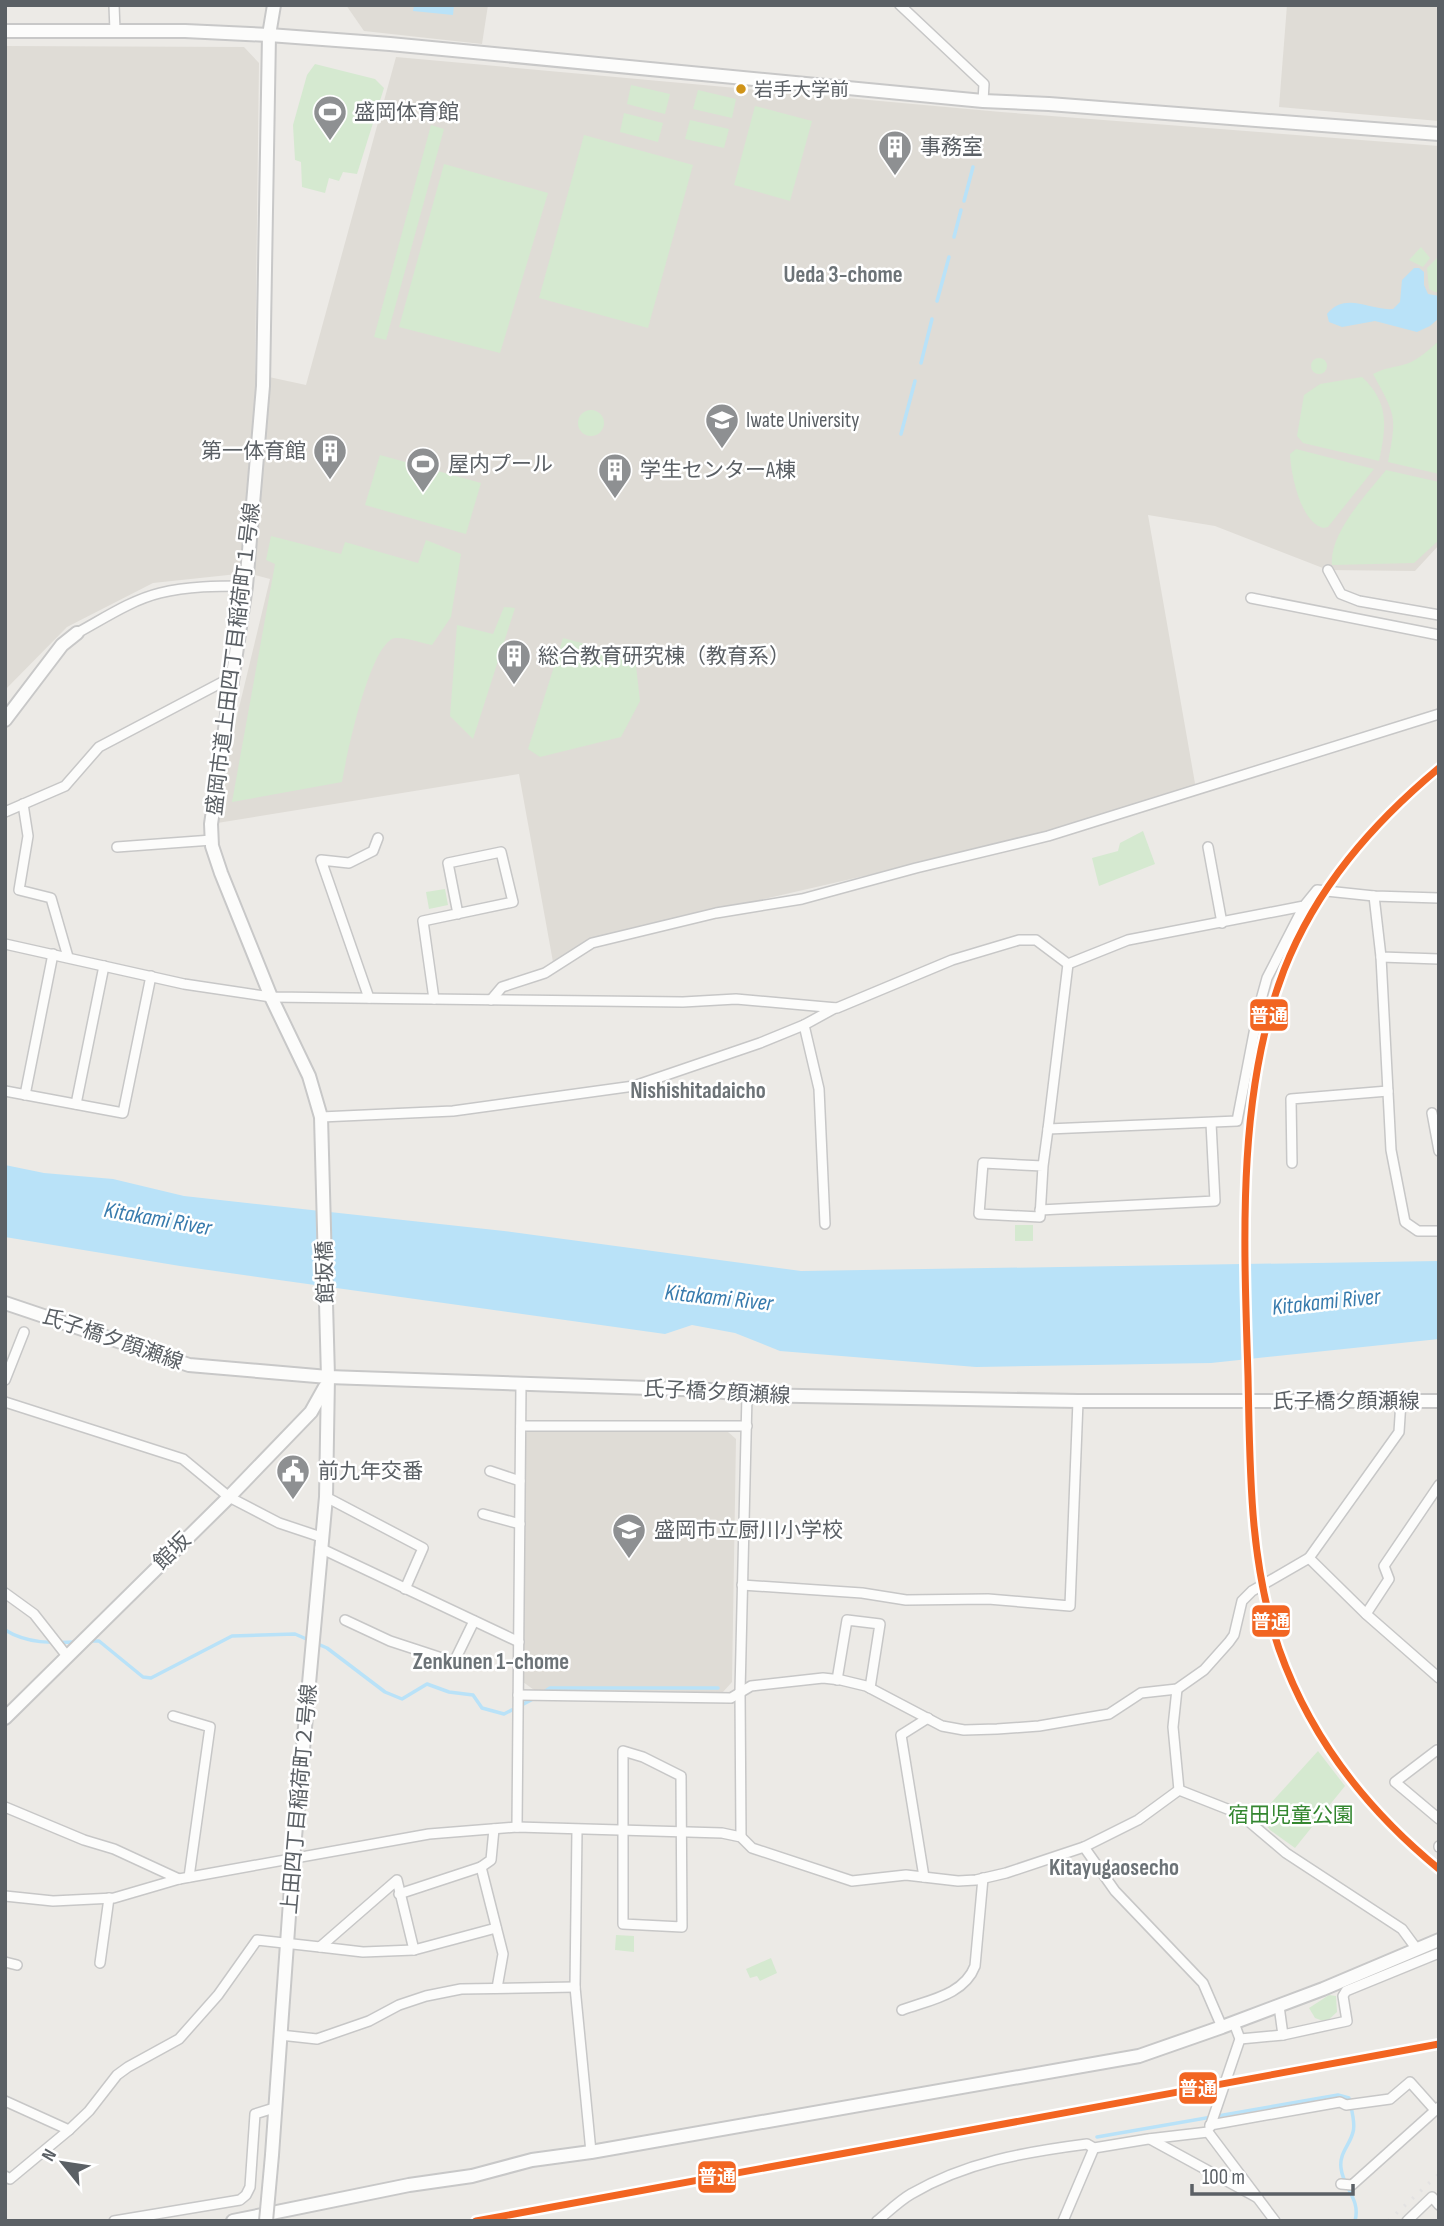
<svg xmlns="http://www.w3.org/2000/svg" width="1444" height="2226" viewBox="0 0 1444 2226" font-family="'Sofia Sans Condensed','Noto Sans JP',sans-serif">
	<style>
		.education { fill: #dfdcd6 }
		.green { fill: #d5e9d0 }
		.water { fill: #b9e2f8 }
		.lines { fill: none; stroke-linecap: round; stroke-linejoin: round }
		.stream { stroke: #b9e2f8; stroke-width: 3.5 }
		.street-casing { stroke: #c7c7c7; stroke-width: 12 }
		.secondary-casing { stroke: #c8c8c8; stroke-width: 16 }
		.street { stroke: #fcfcfb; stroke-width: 9 }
		.secondary { stroke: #fcfcfb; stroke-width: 12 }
		.rail { stroke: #e3e2e2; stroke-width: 3.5; stroke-dasharray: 2 9; stroke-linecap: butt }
		.secondary-bridge-casing { stroke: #c8c8c8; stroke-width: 16; stroke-linecap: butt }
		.secondary-bridge { stroke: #fcfcfb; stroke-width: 12 }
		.rail-1-casing { stroke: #fff; stroke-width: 12 }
		.rail-1 { stroke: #f26522; stroke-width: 7 }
		.bus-dot { fill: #d09419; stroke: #fff; stroke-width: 2.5 }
		.labels { text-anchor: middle; stroke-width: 5; stroke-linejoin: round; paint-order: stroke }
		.bus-label { font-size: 19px; fill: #5b6065; stroke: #fff; text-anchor: start }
		.poi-label { font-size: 21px; fill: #5b6065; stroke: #fff; text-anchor: start }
		.street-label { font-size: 21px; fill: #5b6065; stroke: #fff }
		.park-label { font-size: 21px; fill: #348730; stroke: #fff }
		.neighbourhood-label { font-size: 23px; font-weight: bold; fill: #6c7377; stroke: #fff }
		.water-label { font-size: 23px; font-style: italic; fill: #387bad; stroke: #fff }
		.line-badge { stroke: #fff; stroke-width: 2.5 }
		.badge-label { font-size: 19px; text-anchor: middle; font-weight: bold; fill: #fff }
	</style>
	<rect width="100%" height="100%" fill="#eceae6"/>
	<g class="education">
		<polygon points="346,5 488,5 482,44 364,31"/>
		<polygon points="1287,5 1439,5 1439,121 1279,107"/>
		<polygon points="5,46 244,47 259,63 255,374 306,385 396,57 1001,112 1439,146 1439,545 1415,571 1328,570 1215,526 1148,515 1196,789 1076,827 595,938 553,962 519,774 211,824 270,579 247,573 153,583 67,627 5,690"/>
		<polygon points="531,1429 728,1432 736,1439 732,1682 722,1693 537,1692 523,1682 526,1433"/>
	</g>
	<g class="green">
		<polygon points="315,64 375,79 384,88 357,174 343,172 339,181 329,178 325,193 302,187 301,162 295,160 293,125 307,75"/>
		<polygon points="631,85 670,94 665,114 627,104"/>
		<polygon points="698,90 736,99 732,118 693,109"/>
		<polygon points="755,106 812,121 790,201 734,185"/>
		<polygon points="624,113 663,123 658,142 620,132"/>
		<polygon points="690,120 729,129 724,148 685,139"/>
		<polygon points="431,125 444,129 386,340 374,337"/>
		<polygon points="584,135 693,165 648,328 539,298"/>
		<polygon points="444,164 548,193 500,353 399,327"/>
		<polygon points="1421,247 1430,258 1423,267 1409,260"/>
		<polygon points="1439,256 1439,292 1435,292 1429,289 1427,268"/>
		<path d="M1439,341V474L1388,462C1397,416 1396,416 1373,374C1387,367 1393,368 1406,364C1419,360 1429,349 1439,341Z"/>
		<circle cx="1319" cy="366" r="8"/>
		<path d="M1362,377C1390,403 1386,428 1379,461L1303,443L1297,436L1304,395L1320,384Z"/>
		<circle cx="591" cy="423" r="13"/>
		<path d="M1296,449L1374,469L1328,527L1323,528C1300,521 1291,475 1290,454Z"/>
		<polygon points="380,455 481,483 466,534 365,505"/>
		<path d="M1386,470L1439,482V540L1414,563L1332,565C1329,533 1367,494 1386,470Z"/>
		<path d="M271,536L341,554L345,542L418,563L426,540L461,554L451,617L432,645C422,643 405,637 395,638C370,642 346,758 342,782L232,802L275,564L266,560Z"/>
		<polygon points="504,607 515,608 473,739 450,716 457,625 493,634"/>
		<polygon points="563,638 635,657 640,701 621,737 540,757 528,749"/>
		<polygon points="1143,831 1155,864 1099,886 1092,858 1118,851 1120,843"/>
		<polygon points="445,889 448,905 429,909 426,892"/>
		<rect x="1015" y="1225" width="18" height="16"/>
		<polygon points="1318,1751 1345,1786 1295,1848 1270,1830 1259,1816"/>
		<polygon points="616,1935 634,1936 634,1952 615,1950"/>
		<polygon points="771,1958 777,1973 760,1981 757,1976 750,1978 746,1969"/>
		<polygon points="1329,1995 1336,1996 1337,2012 1326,2022 1315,2018 1309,2008"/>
	</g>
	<g class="water">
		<polygon points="414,5 454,5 453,15 413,11"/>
		<path d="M1414,268H1419L1424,272V285L1428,294L1439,296V318L1430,326L1417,332L1375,321L1342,327L1329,322L1327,314C1346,291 1370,311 1393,309L1400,302L1402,280Z"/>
		<polygon points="5,1165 44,1173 113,1179 184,1196 504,1231 801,1271 1439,1261 1439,1339 1211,1363 976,1367 780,1351 735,1333 692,1325 665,1334 180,1266 5,1237"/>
	</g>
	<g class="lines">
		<g class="stream">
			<polyline points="964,201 973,167"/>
			<polyline points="954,237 961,210"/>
			<polyline points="937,301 949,257"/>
			<polyline points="921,363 932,319"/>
			<polyline points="901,434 915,381"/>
			<path d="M5,1630C28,1644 52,1643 77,1642"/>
			<polyline points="89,1641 99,1641 143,1677 151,1678 232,1636 295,1634 327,1648 385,1692 402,1699 427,1684 449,1692 473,1695 482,1708 504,1714 535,1698"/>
			<polyline points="544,1692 550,1688 718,1688"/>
			<path d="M1097,2137L1338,2095L1349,2098C1351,2108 1356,2123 1353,2132C1350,2145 1339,2153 1341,2168C1343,2188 1361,2199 1355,2221"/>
		</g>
		<g class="street-casing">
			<g id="street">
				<polyline points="114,5 115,31"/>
				<polyline points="900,5 984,84 983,101"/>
				<polyline points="1328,570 1341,594 1359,601 1439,615"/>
				<polyline points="1251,598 1439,635"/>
				<path d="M77,633C103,619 131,600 160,593C188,586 218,586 246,586"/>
				<polyline points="23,804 28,836 19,890 51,898 68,957"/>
				<polyline points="5,812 65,786 99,747 232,677"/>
				<polyline points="117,847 212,840"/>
				<polyline points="1208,847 1222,923"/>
				<polyline points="1374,896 1381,957 1439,959"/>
				<polyline points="5,944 184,984 271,997 683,1002 736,999 837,1008 952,960 1019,940 1036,940 1068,964 1128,940 1304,906 1317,890 1374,896 1439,898"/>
				<polyline points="1381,957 1391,1150 1405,1222 1418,1231 1439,1231"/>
				<polyline points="1068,964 1048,1129 1237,1121 1259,1007 1267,978 1304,906"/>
				<polyline points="369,998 321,860 349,863 373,851 378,838"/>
				<polyline points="434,999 423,921 513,902 501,852 448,863 458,914"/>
				<polyline points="491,1000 502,987 545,973 592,943 716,913 802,899 916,868 1048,836 1439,714"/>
				<polyline points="5,1091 123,1113 151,976"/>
				<polyline points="25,1095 53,954"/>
				<polyline points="76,1104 104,966"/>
				<polyline points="1432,1113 1439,1151"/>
				<polyline points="321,1117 453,1111 634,1086 760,1043 804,1025"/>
				<polyline points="1292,1163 1291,1099 1388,1091"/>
				<polyline points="1043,1166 1040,1217 979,1214 983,1163 1043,1166 1048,1129"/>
				<polyline points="1040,1210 1215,1201 1211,1123"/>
				<polyline points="825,1224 819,1089 804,1025 835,1008"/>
				<polyline points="5,1380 24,1332"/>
				<polyline points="5,1402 183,1459 229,1497 279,1523 321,1537"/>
				<polyline points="521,1426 747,1426"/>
				<polyline points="490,1471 520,1481"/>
				<polyline points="326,1497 423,1548 405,1589"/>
				<polyline points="483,1514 520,1524"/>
				<polyline points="320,1548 519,1642"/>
				<polyline points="1309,1558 1366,1614 1439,1678"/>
				<polyline points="742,1585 862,1593 906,1600 988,1599 1070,1606 1078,1401"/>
				<polyline points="5,1593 34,1614 67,1656"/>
				<polyline points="1366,1614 1389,1579 1384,1566 1439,1485"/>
				<polyline points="345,1620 390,1641 454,1662 474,1621"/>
				<polyline points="837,1680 847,1620 880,1624 870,1688"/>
				<polyline points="1177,1689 1173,1727 1179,1790"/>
				<polyline points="518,1695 731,1698 751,1686 823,1678 841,1680 866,1686 942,1726 964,1730 997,1729 1039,1726 1109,1714 1141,1693 1177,1689 1204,1670 1229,1642 1234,1635 1242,1601 1252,1591 1309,1558 1399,1432 1401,1401"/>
				<polyline points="173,1716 210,1727 189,1877"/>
				<polygon points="623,1751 643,1757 681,1776 682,1927 623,1924"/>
				<polyline points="1439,1751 1437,1750 1395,1782 1439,1819"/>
				<polyline points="1179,1790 1240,1814 1286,1853 1402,1929 1416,1948"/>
				<polyline points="5,1807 84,1840 114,1849 179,1879"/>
				<polyline points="517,1827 521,1384"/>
				<polyline points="494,1829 491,1860 481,1867 503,1954 497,1988"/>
				<polyline points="577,1830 575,1987 591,2152"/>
				<polyline points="741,1837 740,1692 747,1395"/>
				<polyline points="1439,1846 1439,1847"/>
				<polyline points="1084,1847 1115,1891 1203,1983 1222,2027"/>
				<polyline points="924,1877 901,1735 928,1718"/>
				<polyline points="399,1894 481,1867"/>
				<polyline points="5,1896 53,1901 114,1898 179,1879 429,1834 517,1827 722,1833 741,1837 752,1848 852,1881 906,1875 958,1881 976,1880 1006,1873 1084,1847 1138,1820 1179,1790"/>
				<polyline points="320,1947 363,1952 414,1950"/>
				<polyline points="5,1962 17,1965"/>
				<polyline points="100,1963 109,1898"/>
				<polyline points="1279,2006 1283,2035 1347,2021 1343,1996 1346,1991 1439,1953"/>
				<path d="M902,2010C929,2000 964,1995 975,1966L983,1878"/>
				<polyline points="280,2035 317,2039 369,2021 399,2005 426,1996 461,1989 575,1987"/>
				<polyline points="1240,2039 1283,2035"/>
				<polyline points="5,2101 69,2130"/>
				<polyline points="1210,2125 1340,2102 1346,2105 1390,2099 1410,2082 1435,2110"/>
				<polyline points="1210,2127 1240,2039 1234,2023"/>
				<polyline points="1208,2132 1275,2221"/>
				<polyline points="1150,2139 1258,2198"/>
				<polyline points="5,2176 10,2179 69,2130 89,2111 117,2075 128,2067 179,2039 218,1995 257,1940 320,1947 397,1880 414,1950 496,1928"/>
				<polyline points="1341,2184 1352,2185 1439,2107"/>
				<polyline points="114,2221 240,2200 246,2195 250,2187 255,2114 274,2108"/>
				<path d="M877,2221C888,2212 899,2201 911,2194C966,2162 1025,2152 1087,2144L1094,2148L1148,2139L1208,2132"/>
				<polyline points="1063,2221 1094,2148"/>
				<polyline points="1407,2221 1432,2197 1439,2205"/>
			</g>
		</g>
		<g class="secondary-casing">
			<g id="secondary">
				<polyline points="5,31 185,31 269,35 390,44 983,101 1049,104 1439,134"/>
				<polyline points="5,720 62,645 77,633"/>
				<polyline points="5,1303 189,1365 328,1377 709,1390 747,1395 1078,1401 1439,1401"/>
				<polyline points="5,1718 229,1497 311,1412 325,1387"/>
				<polyline points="272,2155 293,1859 326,1497 328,1377 321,1117 309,1076 271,997 221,873 212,846 211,824 246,586 263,386 269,35 274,5"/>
				<polyline points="233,2221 409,2185 472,2176 532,2160 591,2152 1139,2056 1222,2027 1323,1989 1439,1940"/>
			</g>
		</g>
		<use href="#street" class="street"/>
		<use href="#secondary" class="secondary"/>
		<polyline class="rail" points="1388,2221 1439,2174"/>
		<g class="secondary-bridge-casing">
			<polyline id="secondary-bridge" points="266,2221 272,2155"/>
		</g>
		<use href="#secondary-bridge" class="secondary-bridge"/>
		<g class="rail-1-casing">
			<g id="rail-1">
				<path d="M1439,768C1372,824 1316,888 1284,970C1236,1094 1244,1245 1248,1376C1250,1468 1249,1561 1279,1649C1310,1737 1367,1810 1439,1869"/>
				<polyline points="476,2221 1439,2044"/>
			</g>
		</g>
		<use href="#rail-1" class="rail-1"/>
	</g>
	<defs>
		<g id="stadium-pin" transform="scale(1.75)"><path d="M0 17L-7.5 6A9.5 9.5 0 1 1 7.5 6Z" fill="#8e9092" stroke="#fff"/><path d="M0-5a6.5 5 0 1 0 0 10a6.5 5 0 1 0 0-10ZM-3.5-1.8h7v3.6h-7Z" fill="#fff"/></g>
		<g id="building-pin" transform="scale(1.75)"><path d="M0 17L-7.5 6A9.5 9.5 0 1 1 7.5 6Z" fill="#8e9092" stroke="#fff"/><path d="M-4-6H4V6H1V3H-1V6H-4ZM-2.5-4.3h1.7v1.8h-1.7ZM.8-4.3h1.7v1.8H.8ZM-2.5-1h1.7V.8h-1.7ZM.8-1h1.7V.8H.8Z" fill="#fff"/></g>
		<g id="university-pin" transform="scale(1.75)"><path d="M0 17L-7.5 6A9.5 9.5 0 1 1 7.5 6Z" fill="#8e9092" stroke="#fff"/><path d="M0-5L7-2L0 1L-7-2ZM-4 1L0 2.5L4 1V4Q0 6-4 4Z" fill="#fff"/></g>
		<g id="civic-pin" transform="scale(1.75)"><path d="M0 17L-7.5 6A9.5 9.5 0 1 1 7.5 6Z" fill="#8e9092" stroke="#fff"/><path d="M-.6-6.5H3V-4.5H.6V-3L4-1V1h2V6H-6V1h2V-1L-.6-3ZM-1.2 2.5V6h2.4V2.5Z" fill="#fff"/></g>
		<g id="school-pin" transform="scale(1.75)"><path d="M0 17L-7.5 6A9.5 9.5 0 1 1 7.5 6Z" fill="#8e9092" stroke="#fff"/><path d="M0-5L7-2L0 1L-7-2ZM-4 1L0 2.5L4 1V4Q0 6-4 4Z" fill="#fff"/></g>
	</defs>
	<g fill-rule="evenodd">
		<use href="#stadium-pin" x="330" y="112"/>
		<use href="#building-pin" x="895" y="147"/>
		<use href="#university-pin" x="722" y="420"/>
		<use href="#building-pin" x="330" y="451"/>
		<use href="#stadium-pin" x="423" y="464"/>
		<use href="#building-pin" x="615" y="470"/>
		<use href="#building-pin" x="514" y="656"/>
		<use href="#civic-pin" x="293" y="1471"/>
		<use href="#school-pin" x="629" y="1530"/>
	</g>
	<circle class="bus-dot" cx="741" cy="89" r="6"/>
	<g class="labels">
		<g class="bus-label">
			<text x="754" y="96">岩手大学前</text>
		</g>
		<g class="poi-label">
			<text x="354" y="119">盛岡体育館</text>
			<text x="920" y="154">事務室</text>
			<text x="746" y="427">Iwate University</text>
			<text x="306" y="458" text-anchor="end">第一体育館</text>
			<text x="448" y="471">屋内プール</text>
			<text x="640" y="477">学生センターA棟</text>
			<text x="538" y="663">総合教育研究棟（教育系）</text>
			<text x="318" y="1478">前九年交番</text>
			<text x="654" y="1537">盛岡市立厨川小学校</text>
		</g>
		<g class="street-label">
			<text transform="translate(233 659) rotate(-83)" y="7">盛岡市道上田四丁目稲荷町１号線</text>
			<text transform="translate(325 1272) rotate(-92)" y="7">館坂橋</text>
			<text transform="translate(113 1339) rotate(19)" y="7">氏子橋夕顔瀬線</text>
			<text transform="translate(717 1392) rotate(3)" y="7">氏子橋夕顔瀬線</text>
			<text x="1346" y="1408">氏子橋夕顔瀬線</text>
			<text transform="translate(172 1551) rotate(-45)" y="7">館坂</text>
			<text transform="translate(299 1799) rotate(-85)" y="7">上田四丁目稲荷町２号線</text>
		</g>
		<g class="park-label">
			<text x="1291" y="1822">宿田児童公園</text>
		</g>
		<g class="neighbourhood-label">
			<text x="843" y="282">Ueda 3-chome</text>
			<text x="698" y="1098">Nishishitadaicho</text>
			<text x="491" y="1669">Zenkunen 1-chome</text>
			<text x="1114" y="1875">Kitayugaosecho</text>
		</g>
		<g class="water-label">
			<text transform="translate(158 1218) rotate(10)" y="8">Kitakami River</text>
			<text transform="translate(719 1297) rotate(6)" y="8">Kitakami River</text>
			<text transform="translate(1326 1301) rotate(-6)" y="8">Kitakami River</text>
		</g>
	</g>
	<g class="line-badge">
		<rect x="1249" y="998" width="40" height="34" rx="7" fill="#f26522"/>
		<rect x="1251" y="1604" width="40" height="34" rx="7" fill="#f26522"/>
		<rect x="1178" y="2071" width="40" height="34" rx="7" fill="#f26522"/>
		<rect x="697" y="2160" width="40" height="34" rx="7" fill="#f26522"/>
	</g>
	<g class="badge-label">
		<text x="1269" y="1022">普通</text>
		<text x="1271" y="1628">普通</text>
		<text x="1198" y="2095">普通</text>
		<text x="717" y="2183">普通</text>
	</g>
	<rect width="1444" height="2226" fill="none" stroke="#5b6065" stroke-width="14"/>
	<g transform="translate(63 2163) rotate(300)" stroke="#ffffff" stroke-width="5" paint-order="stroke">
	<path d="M0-5L12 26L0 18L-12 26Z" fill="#5b6065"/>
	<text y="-10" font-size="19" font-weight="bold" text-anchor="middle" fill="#5b6065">N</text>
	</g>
	<path d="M1192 2184v10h161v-10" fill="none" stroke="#5b6065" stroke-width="3.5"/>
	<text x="1202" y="2184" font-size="21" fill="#5b6065" stroke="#ffffff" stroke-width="5" paint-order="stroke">100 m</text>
</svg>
